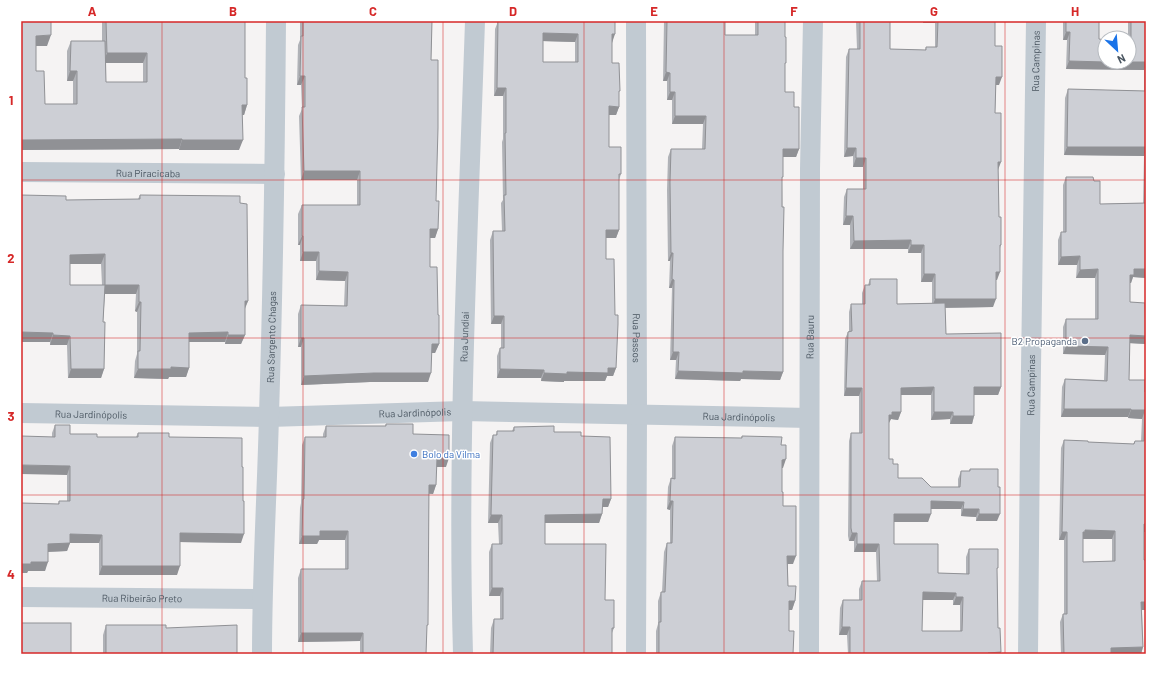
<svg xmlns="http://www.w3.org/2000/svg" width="1167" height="675" viewBox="0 0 1167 675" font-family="Barlow,sans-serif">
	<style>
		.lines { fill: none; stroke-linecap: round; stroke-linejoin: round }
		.street { stroke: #c1cad2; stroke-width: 20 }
		.wall { fill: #b0b2b7; fill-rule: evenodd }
		.shaded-wall { fill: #909195 }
		.building { fill: #cdcfd5; stroke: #909195; fill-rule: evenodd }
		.grid { fill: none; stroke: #d62828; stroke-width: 1; stroke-opacity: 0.55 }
		.service-dot { fill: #5c6f8a; stroke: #fff; stroke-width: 1.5 }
		.shop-dot { fill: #3f7fe0; stroke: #fff; stroke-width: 1.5 }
		.labels { text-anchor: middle; stroke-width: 3; stroke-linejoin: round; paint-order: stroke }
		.street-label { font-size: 10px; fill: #4a5661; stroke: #fff }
		.service-label { font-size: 10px; fill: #4e5e75; stroke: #fff; text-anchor: end }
		.shop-label { font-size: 10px; fill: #366cbe; stroke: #fff; text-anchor: start }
		.neatline { fill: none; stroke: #d62828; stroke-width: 1.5 }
		.grid-label { font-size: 13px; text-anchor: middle; font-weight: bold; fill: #d62828 }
	</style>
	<rect width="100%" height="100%" fill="#f5f3f3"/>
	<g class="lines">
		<g class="street">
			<path id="s1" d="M636,21L637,415L636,654"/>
			<path id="s2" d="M21,172L275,174"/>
			<path id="s3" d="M21,413L269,417L462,411L809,418"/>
			<path id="s4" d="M21,597L262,599"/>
			<path id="s5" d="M262,654C262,574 267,495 269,415C273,284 275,153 276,21"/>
			<path id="s6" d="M463,654C457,443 468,232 475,21"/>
			<path id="s7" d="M809,654L810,169L813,21"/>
			<path id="s8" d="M1028,654L1030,437L1036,21"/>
		</g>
	</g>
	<g class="wall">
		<path d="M21,21L47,46H36V71L45,104H73V81H67V51L71,41H102V21H245V78L247,105L244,115H242L239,150H179V149L21,150ZM106,63H143V82H106Z"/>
		<polygon points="300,21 432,21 431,60 436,201 438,229 435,238 430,238 430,267 438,315 439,344 435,353 431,353 428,382 370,382 301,385 301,347 298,347 298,314 301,305 344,306 345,281 316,280 316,261 300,261 300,245 298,245 298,214 302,205 357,205 357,180 301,180 299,116 302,109 301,85 297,85 298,45 300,40"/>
		<path d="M497,21H615L612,43V63L619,94V107L616,115H609V147L621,174L619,180V230L616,238H606V259L616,368L613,376H607L605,381H564V382L541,381V378H497V356L500,348H501V324H491L490,240L493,231H502L501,203L503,200L502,142L503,139V96H494L495,29L497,24ZM543,41L575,42V62H543Z"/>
		<polygon points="664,21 725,21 725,35 755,35 755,21 785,21 785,92 794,107 799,149 796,157 783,157 782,181 783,251 783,372 780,380 741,379 740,381 675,379 676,360 670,360 672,288 669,288 670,261 668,261 667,190 668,157 671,149 702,149 703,124 672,124 672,100 667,100 667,81 663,81"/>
		<path d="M856,21H890V49L925,50L926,47H935V23H923V21H995V46L999,85H996L995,113L998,170L999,217L1001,245L1000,248L997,280H996L993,307L945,308L946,334L1001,387L998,395H974V416L972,424H950V419L931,420V395H901V412L898,420L891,419L889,422V459L893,464L898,478L931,487H958V479L961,471H969L970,469L997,521H976V517L961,516V509H931L928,522H894V544L938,573L966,574V557L969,549L997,570L998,628L1000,654H848L847,635H839L840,608L843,600H859V589L862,581H877L876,552H854V541H849L848,536L849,441L851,433H859V396H844L845,339L848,332L849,331V312L851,304H862V293L865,285H868L870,279L897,304L932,303V282H921V253H908V249H850V225H843L844,197L847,189H863V167H853V156L844,157L846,57L849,49H857ZM922,600H953V605H960V631H922Z"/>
		<path d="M1063,21H1099V39L1129,62V38H1128V21H1146V278L1133,277L1131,283H1130V302L1146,304V344L1130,343L1129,380L1145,392H1146V532H1144V560H1146V610H1142L1143,647L1141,654H1061L1060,622L1063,614H1064V540H1059L1061,448L1064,440L1088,442L1133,444L1135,441H1141L1142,419L1128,418V417H1061L1062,387L1065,379L1104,380L1105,355L1063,354V327L1066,319H1095V278H1076L1077,265H1058V240L1061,232H1063V185L1066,177L1094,181L1100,204L1143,203L1144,156L1064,155L1065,98L1068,89L1144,91V70L1066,69L1067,40H1063ZM1083,539H1112V561L1083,562Z"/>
		<path d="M21,195L66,200L138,199L140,195L240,203L248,301L245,309V335L241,344H225V342H189V368L186,377H169L168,379L134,378L135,361L137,354V312L135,311L136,294H105L103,322L104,369L101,378H68L67,345H50V342H21ZM70,264H101L102,285H70Z"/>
		<polygon points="386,424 413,434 446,467 436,467 436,485 433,494 429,494 426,654 360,654 360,641 298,642 298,578 301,569 345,569 345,540 319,540 317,544 299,544 300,508 301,503 302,445 305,437 323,437 323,434 326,426 385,426"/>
		<polygon points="55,425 70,434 97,437 136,437 138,433 169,437 241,543 180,542 177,575 99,575 99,543 70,543 67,551 48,552 45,571 28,571 27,573 21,573 21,503 58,504 59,501 67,501 67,475 52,437 52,433"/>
		<polygon points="514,427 581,436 611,499 608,507 602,507 602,514 599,523 545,523 545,544 605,600 614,628 612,633 612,654 490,654 491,628 494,619 500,619 500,596 489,596 489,552 492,544 499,544 498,523 488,523 490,443 493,435 496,435 497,431 512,431"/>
		<polygon points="742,436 781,445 783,468 782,468 782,492 783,506 793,564 788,564 788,586 795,601 792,610 789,610 789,631 793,654 656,654 656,631 658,624 658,601 661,592 662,592 664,552 667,543 670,543 670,510 667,509 668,487 671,478 672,479 672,446 675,437 741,438"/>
		<polygon points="106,625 166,628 237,654 103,654 103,635"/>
	</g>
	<g class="shaded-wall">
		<polygon points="924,21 936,21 935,23 923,23"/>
		<polygon points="1066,32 1070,32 1067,40 1063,40"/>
		<polygon points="543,33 578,34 575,42 540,41"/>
		<polygon points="612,34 615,34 612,43 609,43"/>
		<polygon points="51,35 47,46 32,46 36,36"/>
		<polygon points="107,53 147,53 143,63 103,63"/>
		<polygon points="1069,61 1146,62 1146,65 1144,70 1066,69"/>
		<polygon points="70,71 77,71 73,81 67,81"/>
		<polygon points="666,72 670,73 667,81 663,81"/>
		<polygon points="300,76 305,76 301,85 297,85"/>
		<polygon points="996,77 1002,77 999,85 993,85"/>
		<polygon points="497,88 506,88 503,96 494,96"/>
		<polygon points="670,92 675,92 672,100 667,100"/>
		<polygon points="242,105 247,105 244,115 238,115"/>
		<polygon points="609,106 619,107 616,115 606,115"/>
		<polygon points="675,116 706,116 703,124 672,124"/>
		<polygon points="182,139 179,149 21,150 21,140"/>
		<polygon points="182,140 243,140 239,150 179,150"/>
		<polygon points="1067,147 1146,147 1146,149 1144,156 1064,155"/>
		<polygon points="847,148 856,148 853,156 844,157"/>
		<polygon points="783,149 799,149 796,157 780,157"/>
		<polygon points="856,158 866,158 863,167 853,167"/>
		<polygon points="998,162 1001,162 998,170"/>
		<polygon points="304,171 360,171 357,180 301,180"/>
		<polygon points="846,216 853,216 850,225 843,225"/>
		<polygon points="430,229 438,229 435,238 427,238"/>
		<polygon points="606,230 619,230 616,238 603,238"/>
		<polygon points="302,236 303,236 300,245 298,245"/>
		<polygon points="911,240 908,249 850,249 854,241"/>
		<polygon points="911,245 924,245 921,253 908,253"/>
		<polygon points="303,252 319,252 316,261 300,261"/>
		<polygon points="671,253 673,253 670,261 668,261"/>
		<polygon points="105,254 101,264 67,264 70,255"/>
		<polygon points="1080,256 1077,265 1058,265 1061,257"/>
		<polygon points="1098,269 1095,278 1076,278 1080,270"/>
		<polygon points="1134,269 1146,269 1146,278 1133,277 1131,283 1127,283 1130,275"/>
		<polygon points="319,271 348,272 345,281 316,280"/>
		<polygon points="996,272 1000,272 997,280 993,280"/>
		<polygon points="924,274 935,274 932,282 921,282"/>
		<polygon points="672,279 674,280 672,288 669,288"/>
		<polygon points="105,285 139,285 136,294 102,294"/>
		<polygon points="935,299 996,299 993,307 932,308"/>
		<polygon points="245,301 248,301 244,310"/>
		<polygon points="139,302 141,302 137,312 135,311"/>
		<polygon points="494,316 504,316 501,324 491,324"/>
		<polygon points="21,332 53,333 50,342 21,342"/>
		<polygon points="228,332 225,342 186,342 189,333"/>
		<polygon points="53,335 70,336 67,345 50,345"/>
		<polygon points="228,335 245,335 241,344 225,344"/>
		<polygon points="1130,335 1146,336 1146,344 1127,343"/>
		<polygon points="301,338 304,338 301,347 298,347"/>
		<polygon points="432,344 439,344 435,353 428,353"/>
		<polygon points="1066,346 1108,347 1105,355 1063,354"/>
		<polygon points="673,352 679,352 676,360 670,360"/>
		<polygon points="171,367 189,368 186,377 169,377 168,379 134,378 138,369"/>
		<polygon points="608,368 616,368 613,376 607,376 605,381 564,381 564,382 541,381 544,373 567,372"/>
		<polygon points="71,369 104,369 101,378 68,378"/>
		<polygon points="500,369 544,370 541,378 497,378"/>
		<polygon points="678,371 743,371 783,372 780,380 741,379 740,381 675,379"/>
		<polygon points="374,373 431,373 428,382 370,382 301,385 304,376"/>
		<polygon points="934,387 931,395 898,395 901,388"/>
		<polygon points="974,387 1001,387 998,395 971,395"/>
		<polygon points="846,388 862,388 859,396 844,396"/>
		<polygon points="1064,409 1131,409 1128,417 1061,417"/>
		<polygon points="1131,410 1145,410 1142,419 1128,418"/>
		<polygon points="892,412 901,412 898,420 891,419 889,423 889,415"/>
		<polygon points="934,412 953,412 950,419 931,420"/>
		<polygon points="953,416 974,416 972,424 950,424"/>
		<polygon points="437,458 449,458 446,467 433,467"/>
		<polygon points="786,459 783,468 779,468 782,460"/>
		<polygon points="21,465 70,466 67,475 21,474"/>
		<polygon points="429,485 436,485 433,494 426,493"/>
		<polygon points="603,499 611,499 608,507 600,507"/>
		<polygon points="670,501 673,501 670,510 667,509"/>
		<polygon points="931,501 964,502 961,509 929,509"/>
		<polygon points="963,509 979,509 976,517 961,516"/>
		<polygon points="602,514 599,523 542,523 545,515"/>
		<polygon points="894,514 931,514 928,522 891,522"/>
		<polygon points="979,514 1000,514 997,521 976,521"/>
		<polygon points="491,515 502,515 498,523 488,523"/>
		<polygon points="1144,524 1146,524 1146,532 1141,532"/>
		<polygon points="1085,530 1115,531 1112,539 1083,539 1083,532"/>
		<polygon points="320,531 348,531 345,540 319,540 317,544 299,544 302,536"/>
		<polygon points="1062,532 1067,532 1064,540 1059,540"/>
		<polygon points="180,533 244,534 241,543 177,542"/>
		<polygon points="852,533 857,533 854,541 849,541"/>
		<polygon points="70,534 102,535 99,543 70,543 67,551 45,552 48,544"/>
		<polygon points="857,544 879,544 876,552 854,552"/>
		<polygon points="787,556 796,556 793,564 784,564"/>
		<polygon points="31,562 48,562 45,571 28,571 27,573 21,573 21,564"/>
		<polygon points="102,566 180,566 177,575 99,575"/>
		<polygon points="492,588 503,588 500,596 489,596"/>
		<polygon points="923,592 956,593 953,600 920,600"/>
		<polygon points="956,597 963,597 960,605 953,605"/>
		<polygon points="789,601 795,601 792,610 786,610"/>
		<polygon points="1141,602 1146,602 1146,610 1138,610"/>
		<polygon points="842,627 850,627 847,635 839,635"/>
		<polygon points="301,633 363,633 360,641 298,642"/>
		<polygon points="1143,647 1141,654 1109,654 1111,648"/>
		<polygon points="1001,652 1000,654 987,654 988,653"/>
	</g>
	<g class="building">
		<polygon points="21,21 51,21 51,35 36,36 36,71 44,71 45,104 77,104 77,71 70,71 71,41 105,41 106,82 147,82 147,53 107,53 106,21 245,21 245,78 247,78 247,105 242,105 243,140 182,140 182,139 21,140"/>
		<polygon points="303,21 432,21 431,60 438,60 438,128 436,201 439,201 438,229 430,229 430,267 437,267 438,315 439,315 439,344 432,344 431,373 374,373 304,376 304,338 301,338 301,305 347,306 348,272 319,271 319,252 303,252 303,236 302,236 302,205 360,205 360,171 304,171 302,107 305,107 305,76 300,76 301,36 303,36"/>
		<path d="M498,21H615V34H612V63H619L620,91H619V107L609,106V147H621V174H619V230H606V259H614L615,315H618V324L616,368H608V373L567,372V374L544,373V370L500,369V348H504V316H494L493,231H505L504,195H506L505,133H506V88H497ZM543,33L578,34V62H543Z"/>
		<polygon points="667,21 725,21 725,35 758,35 758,21 785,21 785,37 786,37 786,63 785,63 785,92 794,92 794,107 799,107 799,149 783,149 783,177 782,177 782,207 784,207 783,251 783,372 743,371 743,373 678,371 679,352 673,352 674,280 672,279 673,253 671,253 670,182 671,149 705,149 706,116 675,116 675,92 670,92 670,73 666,72"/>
		<polygon points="860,21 890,21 890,49 926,50 926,47 937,47 938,21 995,21 995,46 1002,46 1002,77 996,77 995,113 1001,113 1001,162 998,162 999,217 1001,217 1001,245 1000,245 1000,272 996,272 996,299 935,299 935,274 924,274 924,245 911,245 911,240 854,241 853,216 846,216 847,189 866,189 866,158 856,158 856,148 847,148 849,49 860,49"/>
		<polygon points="1066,21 1099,21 1099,39 1105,40 1105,62 1069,61 1070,32 1066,32"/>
		<polygon points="1131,21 1146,21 1146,62 1129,62 1129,40 1131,40"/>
		<polygon points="1068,89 1146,91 1146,147 1067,147"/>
		<path d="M1066,177H1093L1094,181H1100V204L1146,203V269H1134V275H1130V302L1145,303L1146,336L1130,335L1129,380H1145V392H1146V524H1144V560H1146V602H1141L1143,647L1111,648V654H1064L1063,614H1067V532H1062L1064,440L1088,441V442L1134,444L1135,441H1144L1145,410H1131V409H1064L1065,379L1107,381L1108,347L1066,346V319H1098V269L1080,270V256L1061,257V232H1066ZM1085,530L1115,531V561L1083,562V532H1085Z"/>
		<path d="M21,195L66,196V200L140,199V195L240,196V203L247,204L248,301H245V335H228V332L189,333V368L171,367V369H138V351H140L141,302H139V285H105L103,322H105L104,369H71L70,336L53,335V333L21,332ZM105,254V285H70V255Z"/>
		<path d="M870,279H897V304L945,303L946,334L1001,333V387H974V416H953V412H934V387L901,388V412H892V415H889V459H893V464H898V478H922L931,487H960L961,471H970V469H998V487H1000V514H979V509H963L964,502L931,501V514H894V544H938V573L969,574V549H998V568H997L998,628H1000L1001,652L988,653V654H850V627H842L843,600H862V581H880L879,544H857V533H852L851,528V433H862V388H846L848,332L852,331L851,304H865V285H870ZM923,592L956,593V597H963L962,631H922Z"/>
		<polygon points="386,424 413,424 413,434 449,435 449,458 437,458 436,485 429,485 428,625 427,625 426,654 363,654 363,633 301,633 301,569 348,569 348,531 320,531 320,536 302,536 303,499 304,499 305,437 326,437 326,426 386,426"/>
		<polygon points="55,425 70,425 70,434 97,434 97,437 138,437 138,433 169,433 169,437 242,438 242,467 243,467 243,501 244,501 244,534 180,533 180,566 102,566 102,535 70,534 70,543 48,544 48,562 31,562 31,564 21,564 21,503 59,504 59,501 70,501 70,466 21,465 21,436 55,437"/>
		<polygon points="554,426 554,432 581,432 581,436 610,437 611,499 603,499 602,514 545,515 545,544 606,544 605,600 614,600 614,628 612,628 612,654 493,654 494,619 503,619 503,588 492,588 492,544 502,544 502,515 491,515 493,435 497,435 497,431 514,431 514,427"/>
		<polygon points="742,436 782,437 781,445 786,445 786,459 782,460 782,492 783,492 783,506 796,506 796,556 787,556 788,586 796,586 795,601 789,601 789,631 794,631 793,654 659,654 659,622 661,622 661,592 665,592 667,543 672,543 673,501 670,501 671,478 675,479 675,437 742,438"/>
		<rect x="21" y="623" width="50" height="31"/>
		<polygon points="106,625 166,625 166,628 237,625 237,654 106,654"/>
	</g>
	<path class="grid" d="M162,21V654M303,21V654M443,21V654M584,21V654M724,21V654M864,21V654M1005,21V654M21,180H1146M21,338H1146M21,495H1146"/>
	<circle class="service-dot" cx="1085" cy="341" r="4"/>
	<circle class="shop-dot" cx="414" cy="454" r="4"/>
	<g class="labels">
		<g class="street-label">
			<text dy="4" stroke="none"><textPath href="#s8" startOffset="593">Rua Campinas</textPath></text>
			<text dy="4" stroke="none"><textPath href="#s2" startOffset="127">Rua Piracicaba</textPath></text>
			<text dy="4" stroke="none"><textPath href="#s6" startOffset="317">Rua Jundiaí</textPath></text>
			<text dy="4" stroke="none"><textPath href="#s7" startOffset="317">Rua Bauru</textPath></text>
			<text dy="4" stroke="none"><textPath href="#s5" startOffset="317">Rua Sargento Chagas</textPath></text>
			<text dy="4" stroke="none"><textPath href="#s1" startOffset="317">Rua Passos</textPath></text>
			<text dy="4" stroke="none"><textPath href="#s8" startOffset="269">Rua Campinas</textPath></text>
			<text dy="4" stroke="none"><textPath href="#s3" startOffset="394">Rua Jardinópolis</textPath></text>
			<text dy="4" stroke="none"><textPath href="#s3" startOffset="70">Rua Jardinópolis</textPath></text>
			<text dy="4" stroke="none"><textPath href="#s3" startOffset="718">Rua Jardinópolis</textPath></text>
			<text dy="4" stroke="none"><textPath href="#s4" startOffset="121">Rua Ribeirão Preto</textPath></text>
		</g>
		<g class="service-label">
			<text x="1077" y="345">B2 Propaganda</text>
		</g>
		<g class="shop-label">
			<text x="422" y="458">Bolo da Vilma</text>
		</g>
	</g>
	<rect width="1167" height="675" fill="none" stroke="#ffffff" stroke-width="44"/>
	<g transform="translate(1117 50) rotate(154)"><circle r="19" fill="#ffffff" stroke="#b7bbc0"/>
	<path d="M0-3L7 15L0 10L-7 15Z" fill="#1a73e8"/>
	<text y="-6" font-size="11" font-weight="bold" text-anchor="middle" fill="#4a5661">N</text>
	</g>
	<rect x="22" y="22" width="1123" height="631" class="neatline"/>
	<g class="grid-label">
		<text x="92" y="16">A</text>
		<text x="233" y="16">B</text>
		<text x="373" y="16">C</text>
		<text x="513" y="16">D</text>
		<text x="654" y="16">E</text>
		<text x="794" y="16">F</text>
		<text x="934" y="16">G</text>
		<text x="1075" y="16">H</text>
		<text x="11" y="105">1</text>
		<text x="11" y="263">2</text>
		<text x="11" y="421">3</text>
		<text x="11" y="579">4</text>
	</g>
</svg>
